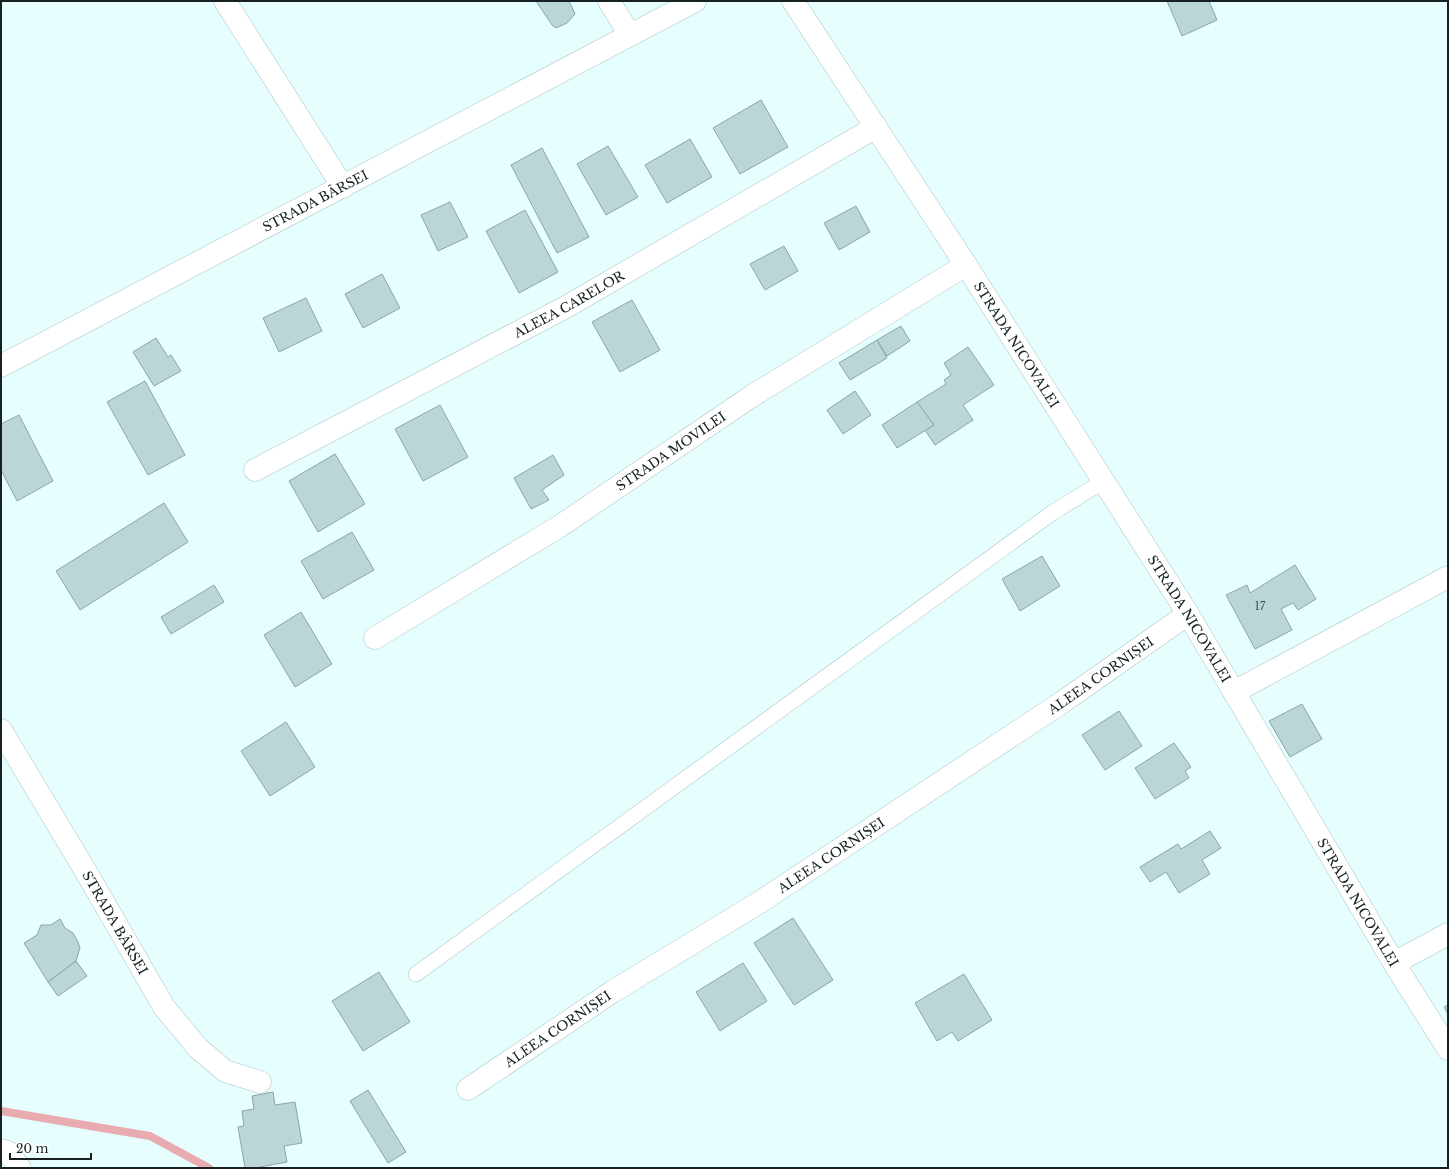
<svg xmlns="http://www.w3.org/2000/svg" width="1449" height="1169" viewBox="0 0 1449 1169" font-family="'Libre Baskerville',serif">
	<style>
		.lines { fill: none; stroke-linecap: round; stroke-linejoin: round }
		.stream { stroke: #e8abaf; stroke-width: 8 }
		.building { fill: #bad6d7; stroke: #8ba6a7 }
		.lane-casing { stroke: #a8c3c4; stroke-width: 16 }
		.street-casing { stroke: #a8c3c4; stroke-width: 23 }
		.secondary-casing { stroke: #a8c3c4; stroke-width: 23 }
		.lane { stroke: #fff; stroke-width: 15 }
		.street { stroke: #fff; stroke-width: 22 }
		.secondary { stroke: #fff; stroke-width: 22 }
		.labels { text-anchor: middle; stroke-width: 3.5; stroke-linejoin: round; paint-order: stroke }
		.number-label { font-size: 11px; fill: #404e4f }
		.street-label { font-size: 13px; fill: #172122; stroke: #fff }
	</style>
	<rect width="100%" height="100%" fill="#e7feff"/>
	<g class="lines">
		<polyline class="stream" points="1,1111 150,1136 209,1168"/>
	</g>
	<g class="building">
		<polygon points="536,1 569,1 575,14 567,23 556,28 552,25"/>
		<polygon points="1167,1 1209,1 1217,20 1182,36"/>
		<polygon points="761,100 788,147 740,174 713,128"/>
		<polygon points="690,139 712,177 667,203 645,165"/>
		<polygon points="608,146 638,197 606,215 577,164"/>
		<polygon points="542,148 589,237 557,253 511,165"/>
		<polygon points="450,202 468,237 438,251 421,215"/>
		<polygon points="856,206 870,232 839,250 824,223"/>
		<polygon points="525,210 558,272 519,293 486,231"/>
		<polygon points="784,246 798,271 765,290 750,264"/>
		<polygon points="382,274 400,308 363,328 345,294"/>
		<polygon points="306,298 322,331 279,352 263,318"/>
		<polygon points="632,300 660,350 620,372 592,322"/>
		<polygon points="901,326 910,341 887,356 877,340"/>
		<polygon points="156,338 168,357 171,355 181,371 154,386 133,352"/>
		<polygon points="877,340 887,358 850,380 839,363"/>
		<polygon points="968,347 994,385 963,405 973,420 935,445 925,430 934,425 917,402 946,384 944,380 951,375 944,363"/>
		<polygon points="145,381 185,455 148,475 107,402"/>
		<polygon points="855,391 871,415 843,434 827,410"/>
		<polygon points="917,402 934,425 897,448 882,425"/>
		<polygon points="440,405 468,457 423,481 395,429"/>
		<polygon points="19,415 53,481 17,501 1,470 1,424"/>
		<polygon points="335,454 365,504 318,532 289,481"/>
		<polygon points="553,455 564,475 542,490 549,500 531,509 514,478"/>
		<polygon points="164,503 188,542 80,610 56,571"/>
		<polygon points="352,532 374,570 323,599 301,561"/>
		<polygon points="1042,556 1060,586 1020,611 1002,579"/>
		<polygon points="1295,565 1316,599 1298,610 1293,603 1281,609 1292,630 1255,649 1226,595 1247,585 1250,593"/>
		<polygon points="214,585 224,602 171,634 161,617"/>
		<polygon points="301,612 332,664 295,687 264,635"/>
		<polygon points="1302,704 1322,739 1290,757 1269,721"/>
		<polygon points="1119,711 1142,746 1105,770 1082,735"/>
		<polygon points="286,722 315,767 270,796 241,751"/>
		<polygon points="1174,743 1191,767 1185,771 1189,778 1155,799 1135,768"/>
		<polygon points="1210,831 1221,848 1202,860 1210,874 1179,893 1166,872 1150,882 1140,867 1178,844 1181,849"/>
		<polygon points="793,918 833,980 794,1005 754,943"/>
		<polygon points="60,919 65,928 73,933 78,942 80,948 76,961 48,982 24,943 37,935 41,925 51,925"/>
		<polygon points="76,961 87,976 58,996 48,982"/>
		<polygon points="743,963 767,1001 720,1031 696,992"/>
		<polygon points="379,972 410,1022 363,1051 332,1001"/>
		<polygon points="964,974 992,1020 958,1041 952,1032 937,1041 915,1003"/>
		<polygon points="1448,1005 1448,1014 1444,1007"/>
		<polygon points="368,1090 406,1152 388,1163 350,1101"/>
		<polygon points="273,1092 275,1105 295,1102 302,1143 284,1146 287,1162 255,1168 245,1168 238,1127 244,1126 242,1111 254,1109 252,1096"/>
	</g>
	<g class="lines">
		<g class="lane-casing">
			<polyline id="lane" points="416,974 1052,513 1104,481"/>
		</g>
		<g class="street-casing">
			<g id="street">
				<polyline points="225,1 343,187"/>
				<polyline points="609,1 630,35"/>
				<path id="s1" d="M793,1L966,265L1188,614L1394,963L1448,1049"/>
				<path id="s2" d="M255,470L566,307L876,127"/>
				<path id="s3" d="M375,638L560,526L752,396L966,265"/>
				<polyline points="1234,692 1448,577"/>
				<path id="s4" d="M1,730L85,870L164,1007L198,1048L225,1071L260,1082"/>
				<polyline points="1394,963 1448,934"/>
				<path id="s5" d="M468,1089L612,992L760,902L1064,701L1188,614"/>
				<polyline points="1,1150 8,1152 20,1168"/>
			</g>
		</g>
		<g class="secondary-casing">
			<g id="secondary">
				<path id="s6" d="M1,366L695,1"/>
			</g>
		</g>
		<use href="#lane" class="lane"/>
		<use href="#street" class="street"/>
		<use href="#secondary" class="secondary"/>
	</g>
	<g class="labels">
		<g class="number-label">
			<text x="1260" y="610">17</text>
		</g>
		<g class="street-label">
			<text dy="5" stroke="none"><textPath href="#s6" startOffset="355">STRADA BÂRSEI</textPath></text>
			<text dy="5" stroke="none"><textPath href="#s2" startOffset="355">ALEEA CARELOR</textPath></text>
			<text dy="5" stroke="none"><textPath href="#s1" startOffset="410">STRADA NICOVALEI</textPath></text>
			<text dy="5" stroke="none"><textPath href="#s3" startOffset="350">STRADA MOVILEI</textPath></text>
			<text dy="5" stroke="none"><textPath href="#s1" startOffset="734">STRADA NICOVALEI</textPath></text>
			<text dy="5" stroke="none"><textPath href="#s5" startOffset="756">ALEEA CORNIȘEI</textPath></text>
			<text dy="5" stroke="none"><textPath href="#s5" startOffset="432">ALEEA CORNIȘEI</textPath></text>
			<text dy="5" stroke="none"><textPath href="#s1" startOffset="1064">STRADA NICOVALEI</textPath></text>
			<text dy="5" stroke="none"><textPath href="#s4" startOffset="224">STRADA BÂRSEI</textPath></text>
			<text dy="5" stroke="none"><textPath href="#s5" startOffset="108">ALEEA CORNIȘEI</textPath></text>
		</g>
	</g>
	<rect width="1449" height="1169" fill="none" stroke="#172122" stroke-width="4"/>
	<path d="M10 1153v6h81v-6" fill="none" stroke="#172122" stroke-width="2"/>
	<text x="16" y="1153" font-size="12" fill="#172122" stroke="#ffffff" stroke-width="3" paint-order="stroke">20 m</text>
</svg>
